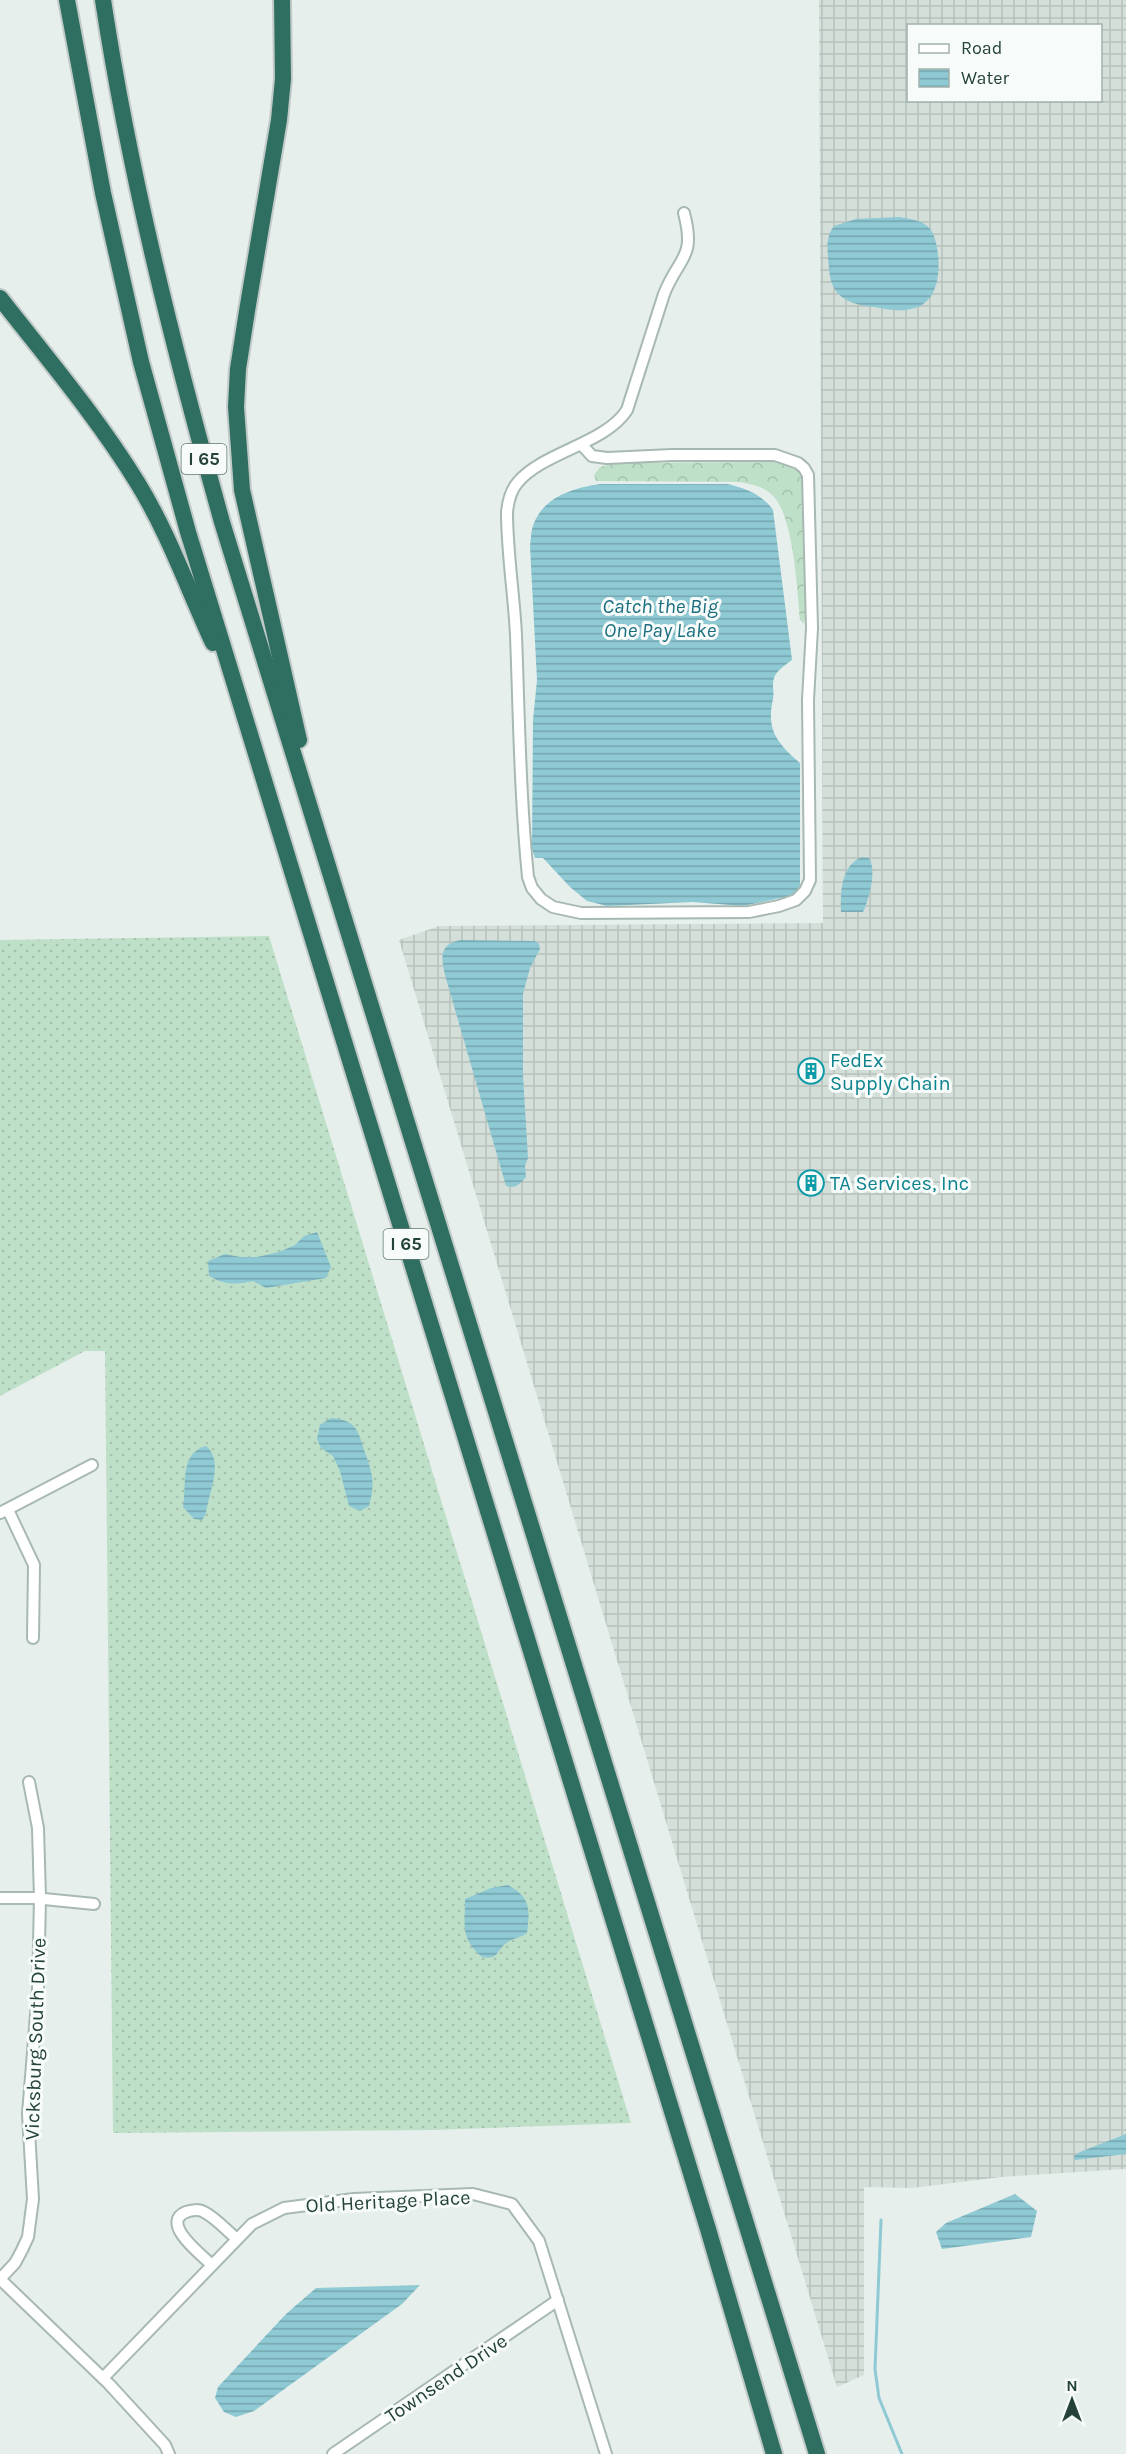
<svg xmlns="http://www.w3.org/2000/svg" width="1126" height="2454" viewBox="0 0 1126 2454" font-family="Karla,sans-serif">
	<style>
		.industrial { fill: url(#industrial-grid); fill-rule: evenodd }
		.grass { fill: url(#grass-dots) }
		.forest { fill: url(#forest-crowns) }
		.water { fill: url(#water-rules) }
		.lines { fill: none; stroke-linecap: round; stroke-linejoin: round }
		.stream { stroke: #8ec9d4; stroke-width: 3 }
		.minor-casing { stroke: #a8b8b2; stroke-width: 14 }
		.highway-casing { stroke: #c2cac8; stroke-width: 20 }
		.minor { stroke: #fff; stroke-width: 10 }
		.highway { stroke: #2f6f62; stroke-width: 16 }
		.labels { text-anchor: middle; stroke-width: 6; stroke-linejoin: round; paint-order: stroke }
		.shield { fill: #f7fbf9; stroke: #637a73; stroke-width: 1.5 }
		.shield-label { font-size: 18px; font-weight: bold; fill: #24423a }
		.culture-label { font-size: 20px; fill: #0d838f; stroke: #f7fbf9; text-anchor: start }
		.street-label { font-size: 20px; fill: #24423a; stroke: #f7fbf9 }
		.water-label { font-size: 21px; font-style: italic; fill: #1c6f80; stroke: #f7fbf9 }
	</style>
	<defs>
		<pattern id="industrial-grid" width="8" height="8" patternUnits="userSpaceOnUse" patternTransform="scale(1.5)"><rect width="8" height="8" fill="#d4dfda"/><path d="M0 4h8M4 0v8" fill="none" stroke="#b6c1bc"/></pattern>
		<pattern id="grass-dots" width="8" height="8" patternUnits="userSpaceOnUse" patternTransform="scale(1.5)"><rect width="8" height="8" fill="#bfe0c8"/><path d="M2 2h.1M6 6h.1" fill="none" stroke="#a4c1ad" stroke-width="1.8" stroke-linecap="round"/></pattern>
		<pattern id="forest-crowns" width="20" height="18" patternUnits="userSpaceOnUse" patternTransform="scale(1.5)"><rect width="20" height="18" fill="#bfe0c8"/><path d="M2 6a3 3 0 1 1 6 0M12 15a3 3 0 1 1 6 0" fill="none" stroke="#a4c1ad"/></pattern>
		<pattern id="water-rules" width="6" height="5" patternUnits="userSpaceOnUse" patternTransform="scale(1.5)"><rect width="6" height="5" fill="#8ec9d4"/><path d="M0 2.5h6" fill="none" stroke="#74a5ad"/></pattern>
	</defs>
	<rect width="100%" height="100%" fill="#e6efeb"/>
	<path class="industrial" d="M819,0H1126V2169L1001,2177L912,2188L864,2187V2375L837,2387L399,940L439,926L823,923ZM908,26H1100V100H908Z"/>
	<polygon class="grass" points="269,936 631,2123 433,2130 113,2133 105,1351 85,1351 0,1396 0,940"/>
	<path class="forest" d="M776,462L800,471L807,487L806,613L804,624L800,620C797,589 794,520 774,497C765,486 753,485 740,482L596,481L594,475L600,467L616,463Z"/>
	<g class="water">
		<path d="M899,217C923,221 933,223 937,248C941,270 939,304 911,309C899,312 886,309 874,307C859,305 843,303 834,288C829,279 829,267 828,257C827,245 827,235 834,226L856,219Z"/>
		<path d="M600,484H728C747,489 761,494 773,510L792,660C783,667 773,672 773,685C773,689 774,694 773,699C766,730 777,743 800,763V887L795,895L743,906L693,902L607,906L587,901L570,887L543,858H535L532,849L533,720L537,680L530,546C531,539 531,529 534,523C545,496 574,488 600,484Z"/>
		<path d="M862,857L869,858C877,871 869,899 863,912H841C840,893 841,865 862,857Z"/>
		<path d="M460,940L535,941L539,944L540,949L530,968L523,994V1075L528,1158L525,1166L526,1177C520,1184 516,1189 506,1186L445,975C441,957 439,945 460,940Z"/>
		<path d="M317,1232L331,1267L326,1278L266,1288L253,1281C234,1285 225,1285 209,1276L208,1261L225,1254L240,1257H257L279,1252L295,1245L304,1236Z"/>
		<path d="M331,1418C359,1420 358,1433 366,1455C373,1476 375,1484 369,1506L360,1511L349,1506L340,1471L333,1456L321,1448L317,1439L320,1425Z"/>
		<path d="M206,1446C225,1461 208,1494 206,1514L202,1520L194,1519L183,1507C187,1486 179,1453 206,1446Z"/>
		<path d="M508,1885C531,1898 530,1909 527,1933C520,1938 510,1939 505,1944C496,1952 498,1960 482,1957C460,1938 465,1926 465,1899L491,1888Z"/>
		<polygon points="1126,2134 1126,2154 1075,2160 1074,2156 1080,2152"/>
		<polygon points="1015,2194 1037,2211 1031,2237 942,2249 936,2232 946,2223"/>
		<polygon points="420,2285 402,2304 254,2411 236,2417 224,2412 215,2398 218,2387 286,2314 316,2288"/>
	</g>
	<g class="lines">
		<polyline class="stream" points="881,2220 875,2369 879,2398 902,2454"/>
		<g class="minor-casing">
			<g id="minor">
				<path d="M581,444L592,456L607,458L672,455H775L798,463L804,468L808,475L812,628L808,700L810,880L805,891L796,900L779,906L749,912L581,913L553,907L541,899L532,888L528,877C520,796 519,716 516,635C514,594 507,553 507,512C508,502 511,490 518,482C543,452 605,444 627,410L664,294C679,256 696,259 684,213"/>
				<polyline points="8,1510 34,1565 33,1638"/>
				<polyline points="0,1513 92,1465"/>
				<polyline points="0,1898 34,1898 94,1904"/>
				<path d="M212,2265C203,2256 159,2223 186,2212C191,2210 199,2209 204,2212C216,2218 227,2231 237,2239"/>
				<polyline points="0,2279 15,2263 22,2250 28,2237 33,2199 28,2114 38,1990 40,1898 38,1828 29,1782"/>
				<polyline points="0,2279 109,2384 165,2445 169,2454"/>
				<polyline points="103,2378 252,2224 284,2208 354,2199 473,2194 512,2204 539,2241 606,2454"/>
				<polyline points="333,2454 558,2300"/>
			</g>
		</g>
		<g class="highway-casing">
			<g id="highway">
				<polyline points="67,0 103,193 141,362 188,532 708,2229 774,2454"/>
				<path d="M103,0C130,177 174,350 222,522L817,2454"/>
				<polyline points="282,0 283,79 279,120 247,311 238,369 236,407 242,490 299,740"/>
				<path d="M0,298C47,358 97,417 137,482C168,532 188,589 213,643"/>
			</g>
		</g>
		<use href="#minor" class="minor"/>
		<use href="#highway" class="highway"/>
	</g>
	<defs>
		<g id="building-ring" transform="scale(1.35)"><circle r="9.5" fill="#f7fbf9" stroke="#0f9aa8" stroke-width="1.5"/><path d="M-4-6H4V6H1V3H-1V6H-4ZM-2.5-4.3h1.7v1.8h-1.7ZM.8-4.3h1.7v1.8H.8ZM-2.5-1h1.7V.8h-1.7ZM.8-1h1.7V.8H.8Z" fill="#0f9aa8"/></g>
	</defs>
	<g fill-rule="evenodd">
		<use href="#building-ring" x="811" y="1071"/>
		<use href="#building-ring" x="811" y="1183"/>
	</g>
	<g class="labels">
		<g class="shield">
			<rect x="181.5" y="444" width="45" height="30" rx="4.5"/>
			<rect x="383.5" y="1229" width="45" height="30" rx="4.5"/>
		</g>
		<g class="shield-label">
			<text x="204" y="465">I 65</text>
			<text x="406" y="1250">I 65</text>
		</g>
		<g class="culture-label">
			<text x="830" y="1067">FedEx<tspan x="830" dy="23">Supply Chain</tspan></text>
			<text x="830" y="1190">TA Services, Inc</text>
		</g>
		<g class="street-label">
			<text transform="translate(35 2039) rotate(-88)" y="7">Vicksburg South Drive</text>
			<text transform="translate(388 2201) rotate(-3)" y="7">Old Heritage Place</text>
			<text transform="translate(446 2378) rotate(-34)" y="7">Townsend Drive</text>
		</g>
		<g class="water-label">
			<text x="660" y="613">Catch the Big<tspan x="660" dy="24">One Pay Lake</tspan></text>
		</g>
	</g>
	<rect x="907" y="24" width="195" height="78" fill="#f7fbf9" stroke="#a3b1ad" stroke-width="1.5"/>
	<rect x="919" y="44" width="30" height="9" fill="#ffffff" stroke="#a3b1ad" stroke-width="1.5"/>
	<text x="961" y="54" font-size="18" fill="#24423a">Road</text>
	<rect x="919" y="69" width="30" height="18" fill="url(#water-rules)" stroke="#a3b1ad" stroke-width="1.5"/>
	<text x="961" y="84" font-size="18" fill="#24423a">Water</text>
	<g transform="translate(1072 2400)" stroke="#f7fbf9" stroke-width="4.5" paint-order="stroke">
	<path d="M0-4.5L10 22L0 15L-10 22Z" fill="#24423a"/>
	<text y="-9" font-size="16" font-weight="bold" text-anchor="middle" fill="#24423a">N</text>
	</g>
</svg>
